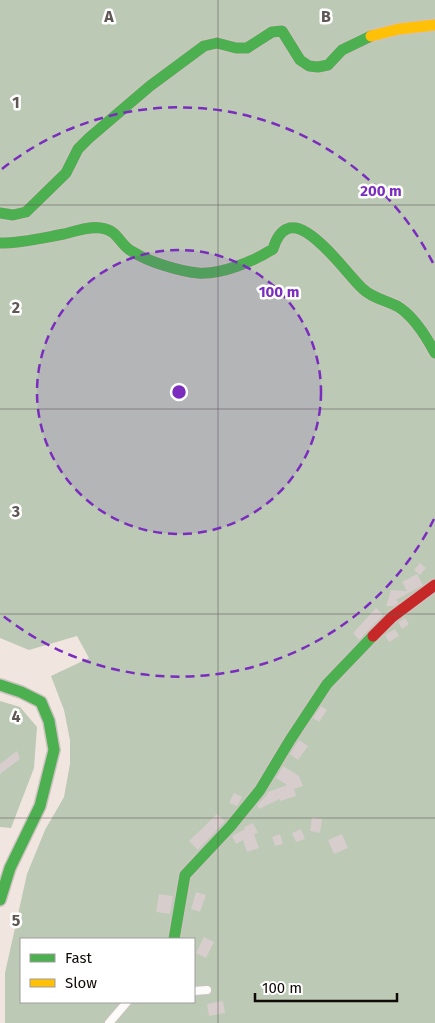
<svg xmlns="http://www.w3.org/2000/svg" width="435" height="1023" viewBox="0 0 435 1023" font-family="'Fira Sans',sans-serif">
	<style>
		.forest { fill: #bbc9b5; fill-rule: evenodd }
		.building { fill: #d6cdcc }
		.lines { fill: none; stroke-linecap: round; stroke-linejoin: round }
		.street-casing { stroke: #ccc3bf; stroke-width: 10 }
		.fast-casing { stroke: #ccc3bf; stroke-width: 14 }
		.slow-casing { stroke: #ccc3bf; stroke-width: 14 }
		.jam-casing { stroke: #ccc3bf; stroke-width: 14 }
		.street { stroke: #fdfbfa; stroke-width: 8 }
		.fast { stroke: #4caf50; stroke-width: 11 }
		.slow { stroke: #ffc107; stroke-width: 11 }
		.jam { stroke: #c62828; stroke-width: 11 }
		.grid { fill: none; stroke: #5f5754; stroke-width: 1; stroke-opacity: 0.55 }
		.ring { fill: none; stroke: #7b2cbf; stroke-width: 2.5; stroke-dasharray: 9 6 }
		.grid-label { font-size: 16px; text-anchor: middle; font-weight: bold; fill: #5f5754; stroke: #fff; stroke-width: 5; stroke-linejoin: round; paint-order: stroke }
		.centre { fill: #7b2cbf; stroke: #fff; stroke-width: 2.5 }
		.ring-label { font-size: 15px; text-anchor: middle; font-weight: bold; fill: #7b2cbf; stroke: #fff; stroke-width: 5; stroke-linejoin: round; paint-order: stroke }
	</style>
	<rect width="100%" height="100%" fill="#f1e5e0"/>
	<g class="forest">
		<path d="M0,0H435V1023H5V973L27,874L45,830L64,797L70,764V740L64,710L51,676L89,658L77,636L29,650L0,638ZM21,939H194V1002H21Z"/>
		<polygon points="0,701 20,707 37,727 34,768 11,828 0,827"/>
	</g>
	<g class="building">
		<polygon points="420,563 426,568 420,575 414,570"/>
		<polygon points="417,574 423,585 396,600 399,603 394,606 386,606 391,590 407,591 402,582"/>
		<polygon points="376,608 383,615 359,640 353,633"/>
		<polygon points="405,618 409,624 402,629 398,622"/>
		<polygon points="395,629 399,636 389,642 385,635"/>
		<polygon points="321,706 327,710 319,722 313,718"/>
		<polygon points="299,740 308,746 298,760 290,754"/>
		<polygon points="17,751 20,759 0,774 0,764"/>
		<polygon points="283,766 299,776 303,786 294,789 296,796 280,801 280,799 259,809 257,805 266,796 268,792 287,785 276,778"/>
		<polygon points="234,793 242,797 237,806 229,803"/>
		<polygon points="217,814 225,821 198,850 189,841"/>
		<polygon points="312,817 322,819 320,833 310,831"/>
		<polygon points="253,823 258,833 254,834 259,848 247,852 243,840 236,844 232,836 245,829 244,827"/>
		<polygon points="301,829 305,839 296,842 292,833"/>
		<polygon points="280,834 283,844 275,846 272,837"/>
		<polygon points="342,834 348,848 334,854 328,840"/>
		<polygon points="196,892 206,895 200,912 191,909"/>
		<polygon points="159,894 173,896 170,914 156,912"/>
		<polygon points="204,937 214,942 206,958 196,953"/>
		<polygon points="223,1001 225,1013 209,1016 207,1004"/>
	</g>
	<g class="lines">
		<g class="street-casing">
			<g id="street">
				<polyline points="194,991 207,990"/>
				<polyline points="109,1023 127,1002"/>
			</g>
		</g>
		<g class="fast-casing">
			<g id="fast">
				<polyline points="0,213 13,215 26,212 66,173 78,149 89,138 150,86 204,46 217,43 236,48 247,48 272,32 282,31 300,60 309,66 318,67 328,65 342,50 371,36"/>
				<path d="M0,243C22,243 42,238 64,234C76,231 89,226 101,228C119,230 119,245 133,252C149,262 179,271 198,273C221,275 254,261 273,249C291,189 345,274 363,289C372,298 385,300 397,306C414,316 426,336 435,353"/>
				<polyline points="0,685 21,692 41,702 49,721 54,750 40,806 10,868 0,900"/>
				<polyline points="174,939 185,875 230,827 260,790 290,740 327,684 373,636"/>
			</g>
		</g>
		<g class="slow-casing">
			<polyline id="slow" points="371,36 399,29 435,25"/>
		</g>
		<g class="jam-casing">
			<polyline id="jam" points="373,636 392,617 435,585"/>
		</g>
		<use href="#street" class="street"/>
		<use href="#fast" class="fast"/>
		<use href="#slow" class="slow"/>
		<use href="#jam" class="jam"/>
	</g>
	<path class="grid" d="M218,0V1023M0,205H435M0,409H435M0,614H435M0,818H435"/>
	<circle cx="179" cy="392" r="142" fill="#7b2cbf" fill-opacity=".12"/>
	<g class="ring">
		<circle cx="179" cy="392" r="142"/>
		<path d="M434 519A285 285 0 0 1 2 615M2 169A285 285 0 0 1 434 265"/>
	</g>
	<g class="grid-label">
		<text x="109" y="22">A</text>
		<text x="326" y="22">B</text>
		<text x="16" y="108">1</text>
		<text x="16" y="313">2</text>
		<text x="16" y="517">3</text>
		<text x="16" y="722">4</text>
		<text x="16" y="926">5</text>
	</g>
	<circle cx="179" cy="392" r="8" class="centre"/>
	<g class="ring-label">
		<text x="381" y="196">200 m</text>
		<text x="279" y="297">100 m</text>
	</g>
	<rect x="20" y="938" width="175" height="65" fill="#ffffff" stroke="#a09d9c"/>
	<rect x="30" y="954" width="25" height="8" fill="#4caf50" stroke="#a09d9c"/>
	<text x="65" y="963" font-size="15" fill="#110b08">Fast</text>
	<rect x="30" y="979" width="25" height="8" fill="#ffc107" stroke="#a09d9c"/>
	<text x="65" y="988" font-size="15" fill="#110b08">Slow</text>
	<path d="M255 993v8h142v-8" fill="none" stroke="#110b08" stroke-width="2.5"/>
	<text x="262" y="993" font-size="15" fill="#110b08" stroke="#ffffff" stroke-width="4" paint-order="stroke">100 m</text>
</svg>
